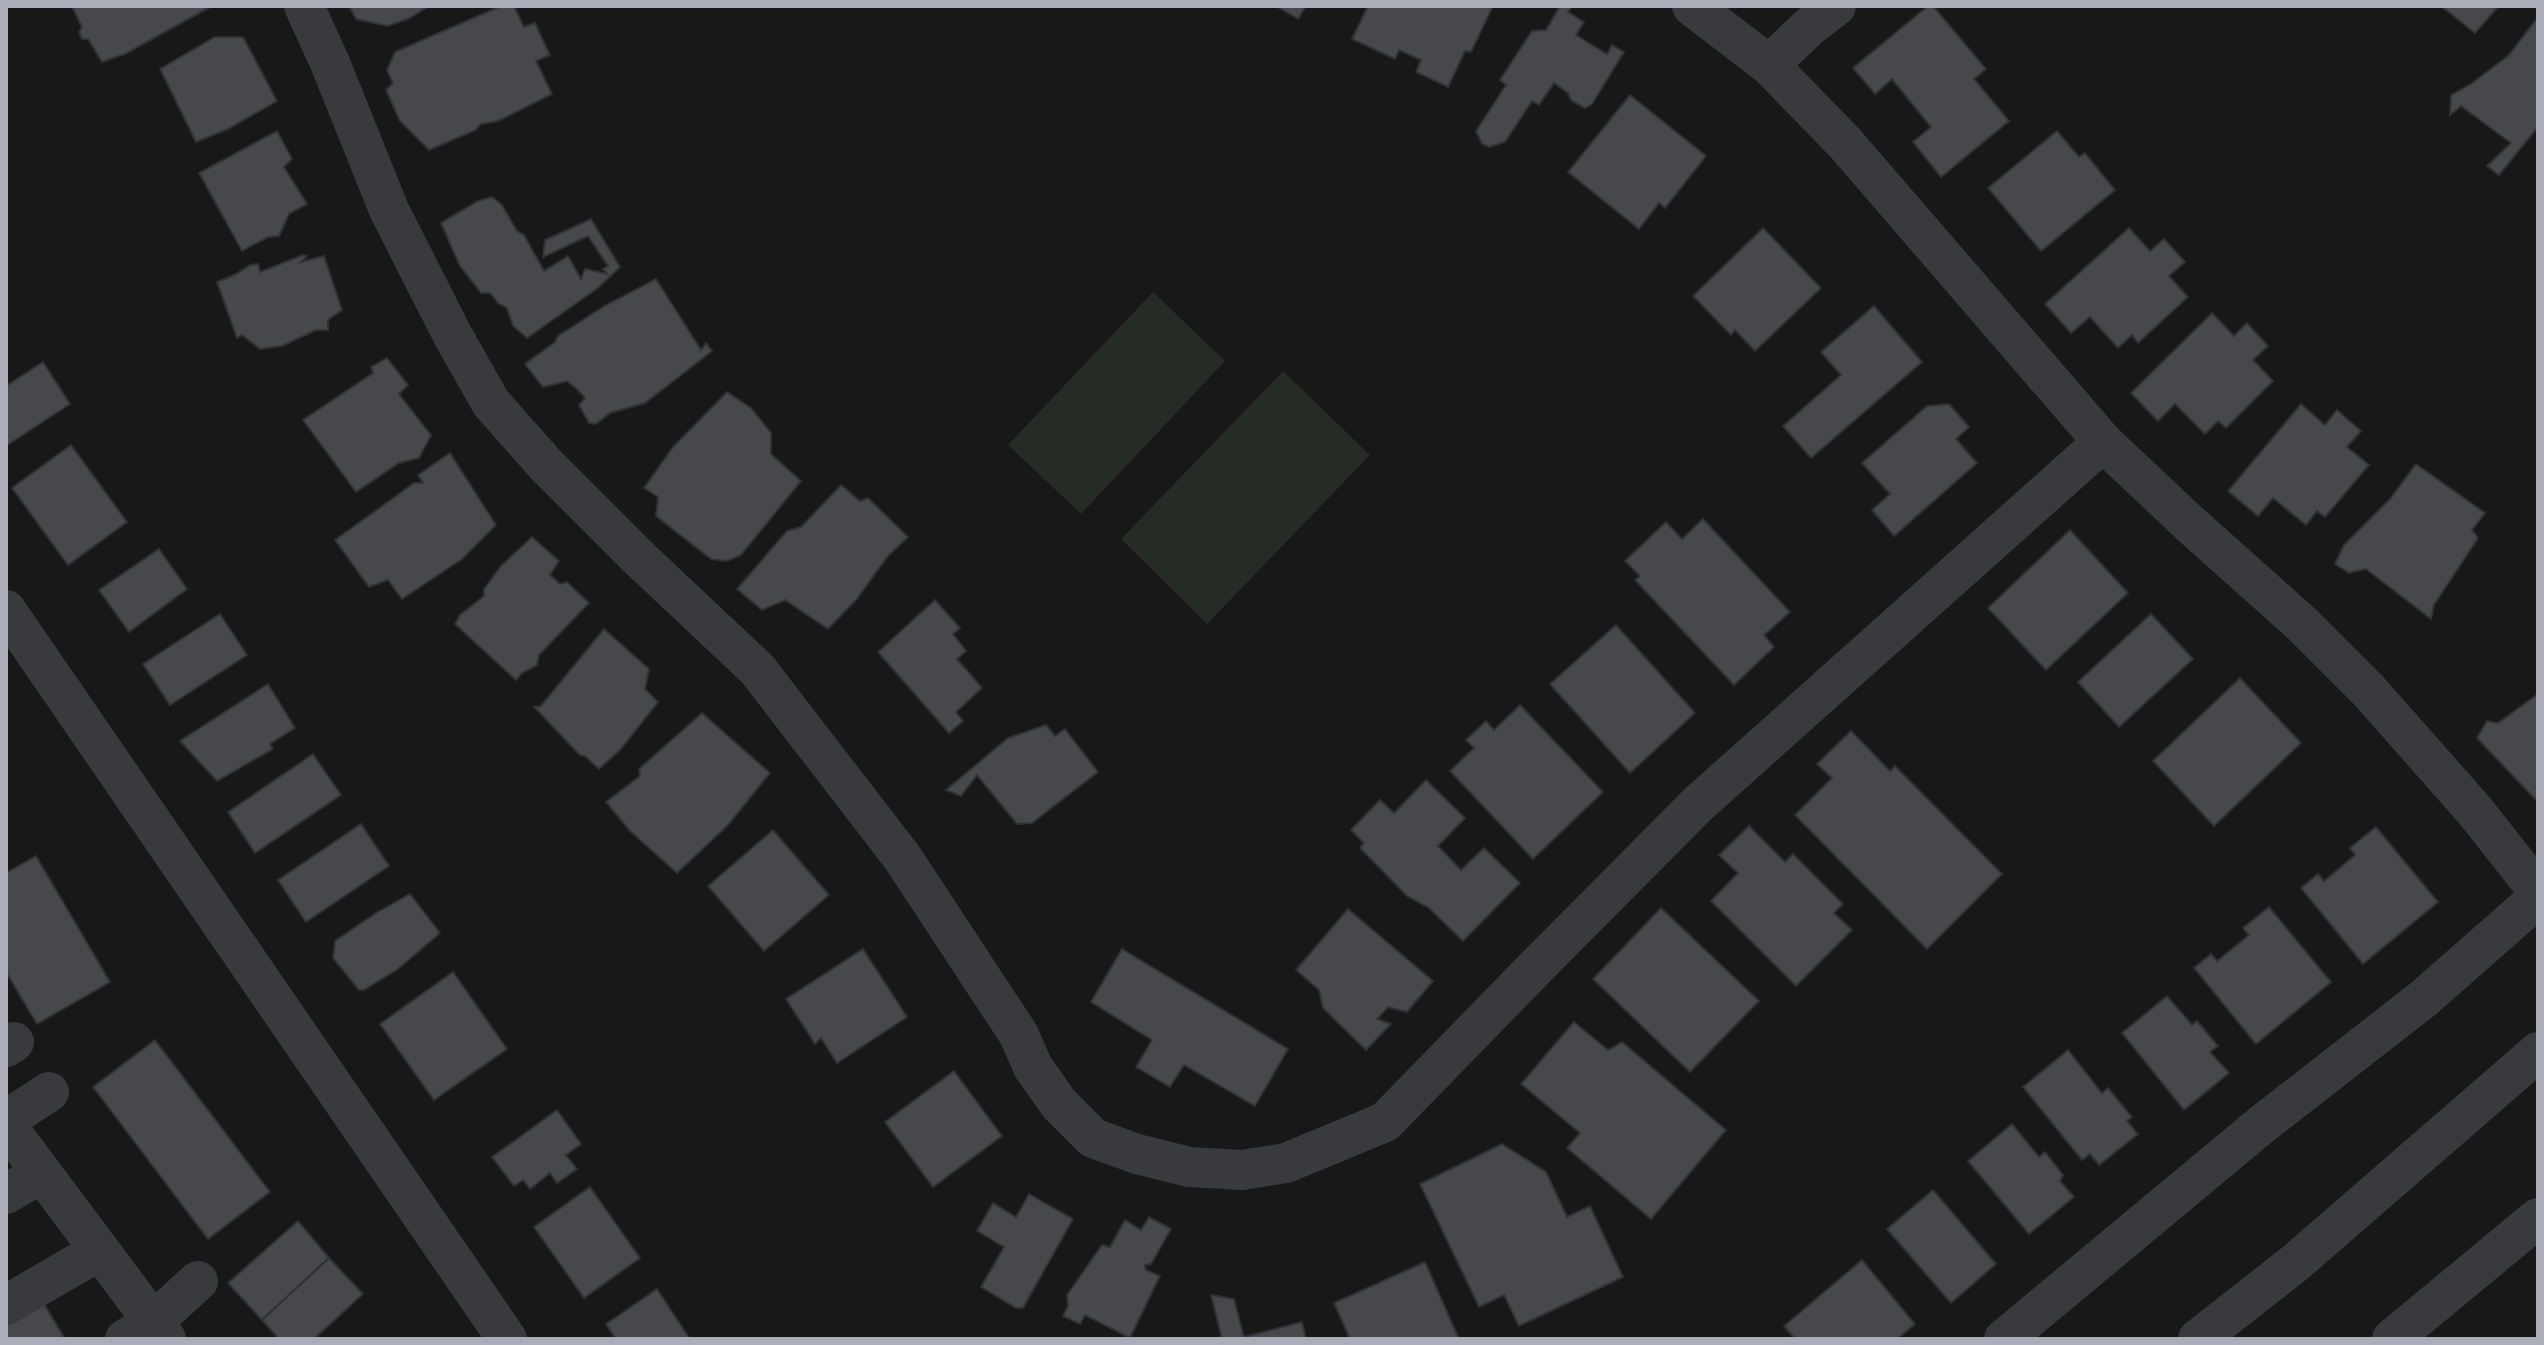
<svg xmlns="http://www.w3.org/2000/svg" width="2544" height="1345" viewBox="0 0 2544 1345" font-family="Montserrat,sans-serif">
	<style>
		.green { fill: #242c25 }
		.building { fill: #47484c; stroke: #323235; stroke-width: 2 }
		.lines { fill: none; stroke-linecap: round; stroke-linejoin: round }
		.minor { stroke: #393a3e; stroke-width: 40 }
	</style>
	<rect width="100%" height="100%" fill="#181819"/>
	<g class="green">
		<polygon points="1153,292 1225,361 1081,514 1008,445"/>
		<polygon points="1283,371 1370,455 1207,624 1121,539"/>
	</g>
	<g class="building">
		<polygon points="72,6 212,6 125,54 102,62 88,39 82,39 79,32 82,27"/>
		<polygon points="349,6 429,6 408,19 387,26 356,19"/>
		<polygon points="501,6 514,6 524,27 535,23 550,55 536,61 552,94 498,121 481,124 476,130 429,150 400,121 386,90 393,83 387,70 395,52"/>
		<polygon points="1276,6 1306,6 1298,19"/>
		<polygon points="1368,6 1493,6 1471,52 1465,51 1448,87 1416,72 1421,60 1399,50 1395,59 1352,39"/>
		<polygon points="1560,6 1572,6 1568,12 1584,22 1576,35 1607,54 1612,45 1624,52 1592,104 1585,108 1571,100 1568,93 1554,83 1539,105 1532,101 1505,142 1489,147 1482,144 1476,131 1506,85 1500,80 1532,31 1546,30"/>
		<polygon points="1928,6 1933,6 1986,69 1974,79 2009,121 1941,177 1913,142 1931,127 1892,79 1875,94 1853,68"/>
		<polygon points="2441,6 2499,6 2475,33"/>
		<polygon points="2538,17 2538,127 2499,175 2487,166 2511,143 2461,106 2450,115 2451,95 2471,84 2509,55"/>
		<polygon points="215,37 243,37 277,101 228,129 196,142 160,69"/>
		<polygon points="1630,95 1706,156 1665,208 1659,203 1639,229 1568,172"/>
		<polygon points="277,131 292,159 284,167 307,204 289,214 279,236 268,237 242,251 199,173"/>
		<polygon points="2057,131 2079,157 2085,153 2115,190 2041,251 1988,188"/>
		<polygon points="492,197 502,205 517,231 524,235 544,271 568,256 581,279 585,269 607,274 603,269 608,266 588,236 543,257 545,240 591,219 620,267 598,288 527,338 513,326 507,308 498,303 490,293 481,293 460,266 441,223 478,201"/>
		<polygon points="1763,228 1821,288 1755,351 1735,330 1731,335 1693,296"/>
		<polygon points="2129,228 2150,251 2164,239 2185,262 2169,276 2188,297 2138,343 2132,335 2118,348 2090,317 2071,333 2045,304"/>
		<polygon points="303,255 307,256 301,262 324,256 342,310 328,320 328,330 316,330 282,346 260,349 242,335 237,338 217,282 236,274 250,265 258,264 260,272"/>
		<polygon points="656,279 701,350 706,343 712,351 645,403 610,413 596,424 589,423 579,405 585,398 577,389 567,381 543,387 525,364 555,342 558,336 606,305"/>
		<polygon points="1874,306 1922,362 1811,458 1783,426 1841,375 1821,352"/>
		<polygon points="2212,313 2234,336 2247,323 2268,346 2253,360 2273,381 2226,428 2218,421 2205,434 2175,404 2158,421 2131,393"/>
		<polygon points="387,358 408,385 399,394 431,435 419,458 399,463 356,492 303,420 373,373 371,367"/>
		<polygon points="43,362 70,404 6,446 6,386"/>
		<polygon points="727,392 751,408 771,433 771,454 801,481 741,555 727,561 711,559 656,516 658,497 644,488 673,447"/>
		<polygon points="1949,404 1969,427 1956,439 1977,463 1894,536 1872,510 1890,494 1862,463 1927,406"/>
		<polygon points="2301,404 2325,425 2337,410 2361,431 2347,447 2369,465 2325,517 2317,511 2306,525 2273,498 2258,516 2228,491"/>
		<polygon points="71,445 127,522 68,565 12,488"/>
		<polygon points="450,453 496,525 462,559 402,599 388,580 369,587 335,540 414,483 423,483 418,475"/>
		<polygon points="2416,464 2485,513 2472,530 2478,538 2434,605 2431,619 2366,569 2349,573 2335,564 2344,545 2390,499"/>
		<polygon points="841,485 860,501 868,498 908,537 888,556 856,600 828,629 785,600 762,610 737,589 787,531 801,527"/>
		<polygon points="1703,519 1790,612 1764,635 1774,647 1734,685 1635,580 1640,576 1625,561 1666,522 1682,539"/>
		<polygon points="2070,530 2128,593 2046,670 1988,608"/>
		<polygon points="532,537 559,561 550,575 560,584 567,582 589,603 539,655 537,665 522,673 516,680 455,624 460,615 484,596 484,589 501,566"/>
		<polygon points="159,549 187,589 129,632 99,590"/>
		<polygon points="935,600 960,628 953,634 966,651 957,659 982,688 956,712 963,721 949,733 878,652"/>
		<polygon points="220,614 247,655 170,705 143,664"/>
		<polygon points="2151,614 2193,659 2119,727 2078,682"/>
		<polygon points="1616,625 1695,713 1630,773 1550,684"/>
		<polygon points="604,629 649,669 645,689 658,702 620,750 599,769 585,756 580,755 534,707 541,706"/>
		<polygon points="2240,678 2301,743 2214,826 2153,761"/>
		<polygon points="268,684 295,728 270,744 273,749 217,781 180,741"/>
		<polygon points="2538,694 2538,802 2477,738 2487,721 2498,723"/>
		<polygon points="1520,705 1603,792 1533,859 1450,771 1474,748 1466,740 1486,721 1494,730"/>
		<polygon points="702,713 770,773 728,825 677,873 630,831 606,802 640,776 639,769"/>
		<polygon points="1046,725 1055,736 1065,729 1098,772 1032,823 1017,824 977,775 961,796 946,790 1008,738"/>
		<polygon points="1851,731 1890,771 1895,766 2002,874 1927,949 1795,815 1832,778 1817,764"/>
		<polygon points="313,754 341,795 255,853 228,812"/>
		<polygon points="1426,780 1465,818 1438,846 1461,870 1484,848 1520,883 1463,941 1429,908 1407,896 1360,848 1364,843 1351,830 1380,800 1394,813"/>
		<polygon points="361,824 389,866 306,922 278,880"/>
		<polygon points="1749,826 1785,862 1793,854 1843,904 1834,913 1852,930 1796,986 1711,901 1738,873 1719,855"/>
		<polygon points="2376,827 2438,902 2363,964 2301,888 2318,874 2324,881 2355,855 2350,848"/>
		<polygon points="773,830 829,895 764,951 708,886"/>
		<polygon points="36,856 110,982 37,1024 6,972 6,873"/>
		<polygon points="410,894 440,933 398,969 364,990 359,990 333,958 335,941 376,913"/>
		<polygon points="2269,907 2331,982 2256,1044 2194,968 2211,954 2217,961 2249,935 2243,928"/>
		<polygon points="1661,908 1759,1001 1690,1072 1593,979"/>
		<polygon points="1348,909 1433,981 1407,1012 1388,1007 1377,1019 1391,1024 1366,1050 1323,1008 1319,990 1296,970"/>
		<polygon points="863,949 907,1017 837,1063 821,1038 815,1044 786,999"/>
		<polygon points="1122,949 1288,1049 1255,1106 1184,1065 1170,1087 1136,1067 1152,1040 1091,1002"/>
		<polygon points="453,972 507,1049 434,1100 380,1024"/>
		<polygon points="2167,996 2192,1025 2197,1021 2218,1046 2210,1052 2229,1073 2184,1110 2122,1033"/>
		<polygon points="1574,1022 1608,1050 1622,1042 1726,1130 1651,1219 1567,1148 1580,1133 1521,1084"/>
		<polygon points="155,1040 270,1192 208,1239 93,1087"/>
		<polygon points="2068,1050 2102,1093 2108,1088 2132,1117 2127,1121 2138,1134 2099,1165 2090,1154 2082,1160 2023,1087"/>
		<polygon points="954,1071 1002,1136 933,1187 885,1122"/>
		<polygon points="557,1110 581,1144 566,1155 577,1169 557,1183 550,1173 530,1189 523,1180 514,1186 492,1157"/>
		<polygon points="2012,1124 2039,1157 2045,1152 2063,1175 2060,1181 2074,1197 2029,1234 1968,1161"/>
		<polygon points="1502,1144 1546,1172 1567,1217 1590,1206 1623,1277 1519,1326 1504,1295 1479,1307 1420,1184"/>
		<polygon points="590,1187 640,1258 584,1298 534,1227"/>
		<polygon points="1933,1190 1996,1264 1951,1303 1887,1229"/>
		<polygon points="1029,1194 1073,1219 1023,1308 1016,1308 981,1287 1004,1247 977,1231 993,1203 1016,1217"/>
		<polygon points="1149,1217 1171,1229 1151,1264 1145,1265 1146,1270 1160,1276 1130,1338 1085,1315 1080,1324 1063,1316 1068,1306 1067,1295 1102,1245 1110,1247 1125,1220 1141,1230"/>
		<polygon points="298,1221 329,1258 262,1320 228,1283"/>
		<polygon points="329,1258 363,1294 314,1339 279,1339 262,1320"/>
		<polygon points="1862,1260 1915,1324 1897,1339 1795,1339 1784,1326"/>
		<polygon points="1425,1262 1459,1339 1350,1339 1334,1303"/>
		<polygon points="657,1289 690,1339 616,1339 606,1324"/>
		<polygon points="1211,1295 1234,1299 1244,1337 1302,1322 1306,1339 1222,1339"/>
		<polygon points="43,1302 65,1339 6,1339 6,1324"/>
	</g>
	<g class="lines">
		<g class="minor">
			<polyline points="304,6 330,63 389,210 452,334 491,403 546,465 640,559 757,669 902,857 1019,1035 1033,1067 1059,1104 1093,1138 1137,1154 1189,1167 1242,1170 1286,1163 1385,1122 1538,965 1698,804 2103,442"/>
			<polyline points="1692,6 1769,65 1845,143 2103,442 2189,523 2301,623 2369,691 2475,811 2538,891"/>
			<polyline points="1769,65 1809,27 1836,6"/>
			<polyline points="6,610 507,1339"/>
			<polyline points="6,1047 14,1042"/>
			<polyline points="6,1120 49,1092"/>
			<polyline points="6,1125 166,1339"/>
			<polyline points="6,1194 40,1174"/>
			<polyline points="6,1305 99,1251"/>
			<polyline points="125,1339 153,1322 198,1281"/>
			<polyline points="2004,1339 2260,1126 2423,999 2538,898"/>
			<polyline points="2198,1339 2295,1263 2538,1052"/>
			<polyline points="2392,1339 2538,1218"/>
		</g>
	</g>
	<rect width="2544" height="1345" fill="none" stroke="#abaeb8" stroke-width="16"/>
</svg>
